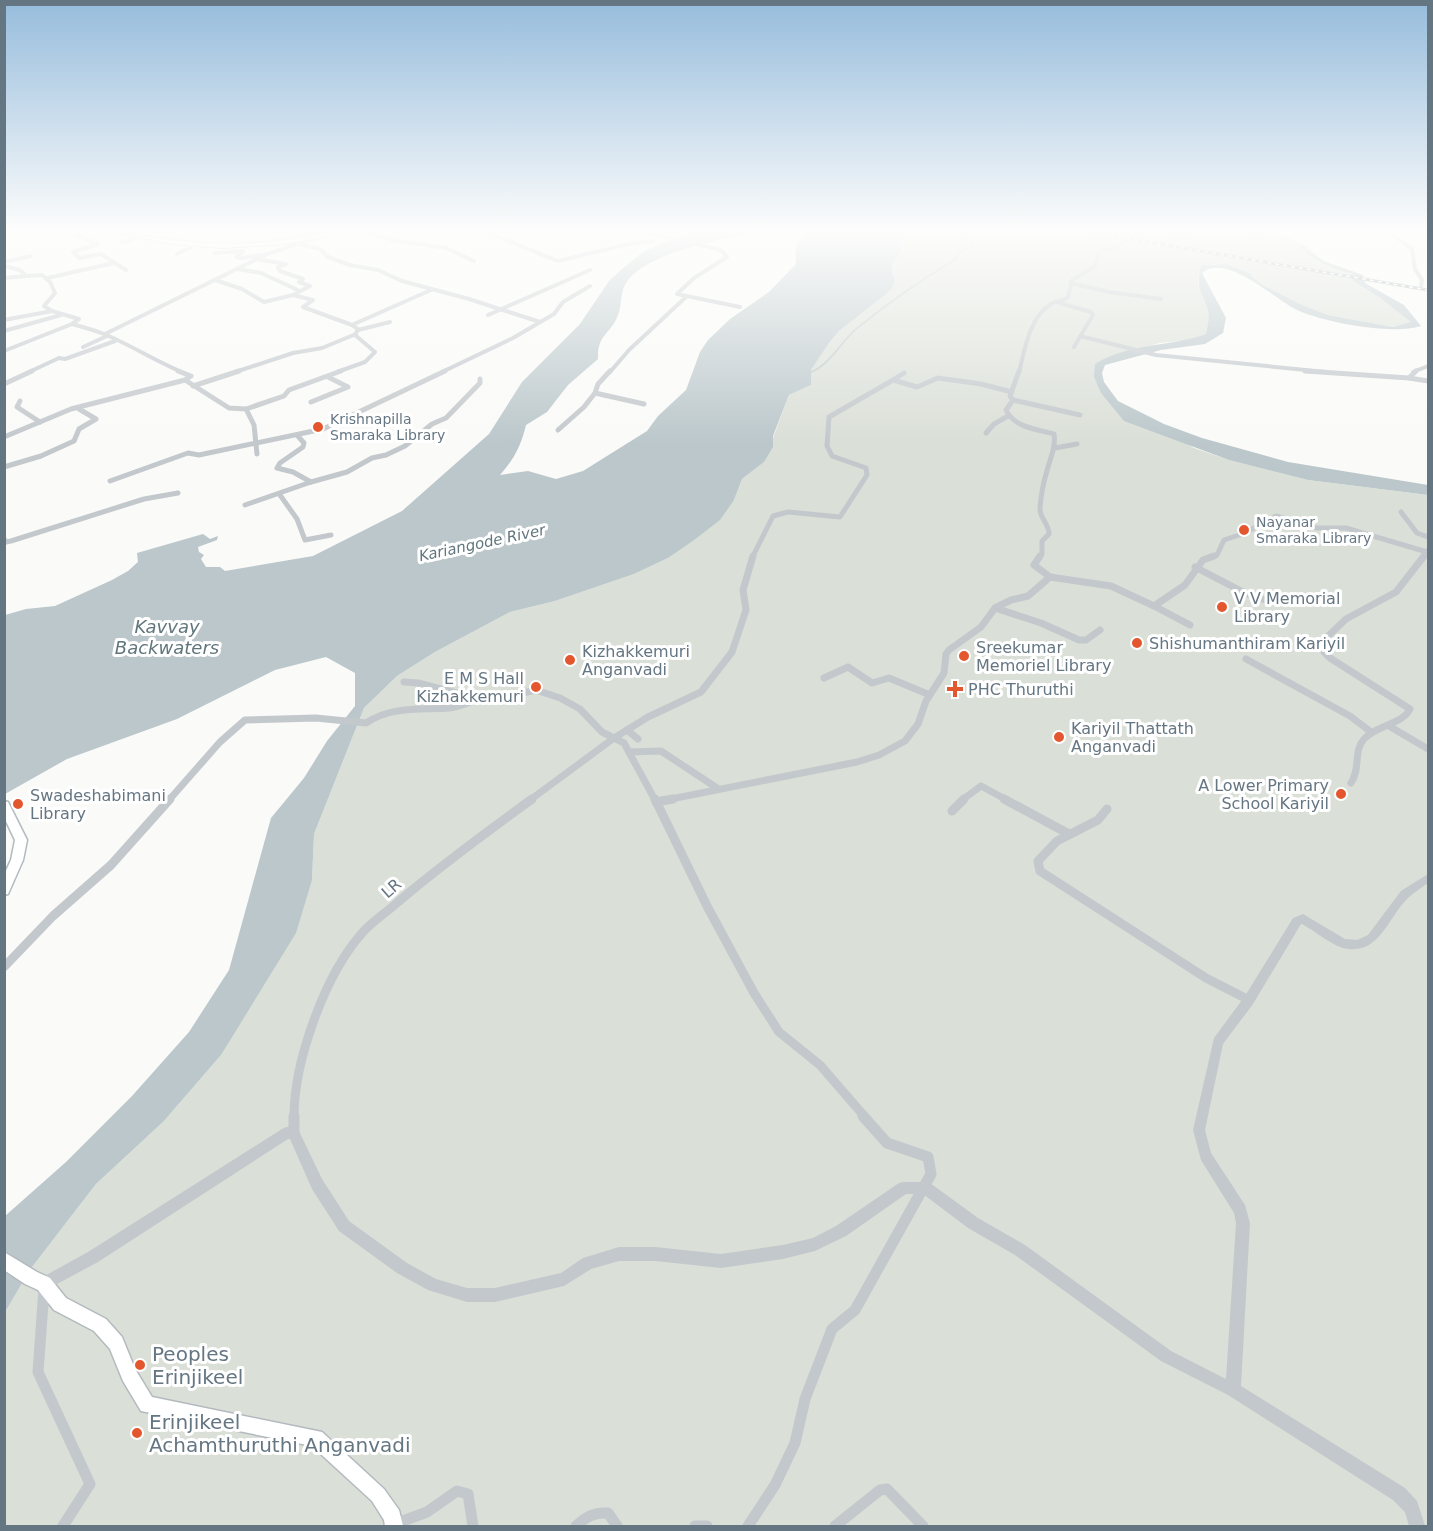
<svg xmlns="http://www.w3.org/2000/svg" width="1433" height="1531" viewBox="0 0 1433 1531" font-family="'DejaVu Sans',sans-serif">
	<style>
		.green { fill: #dadfd7 }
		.water { fill: #bbc7cb }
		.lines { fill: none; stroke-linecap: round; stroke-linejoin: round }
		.stream { stroke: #bbc7cb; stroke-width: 1.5 }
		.secondary-casing { stroke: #b3babf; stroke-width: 3 }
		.trunk-casing { stroke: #b4b9bd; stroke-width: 2 }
		.minor-far4 { stroke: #c3c8cc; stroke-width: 4 }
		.minor-far3 { stroke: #c3c8cc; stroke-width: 5 }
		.minor-far2 { stroke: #c3c8cc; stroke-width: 7 }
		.minor-far1 { stroke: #c3c8cc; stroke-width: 9 }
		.minor { stroke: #c3c8cc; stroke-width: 11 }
		.tertiary { fill: #c3c8cc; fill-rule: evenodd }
		.secondary { fill: #fff; fill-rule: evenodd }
		.trunk { fill: #fff; fill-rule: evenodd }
		.rail-casing { stroke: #a2aab0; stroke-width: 3 }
		.rail { stroke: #fff; stroke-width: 1.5; stroke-dasharray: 4; stroke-linecap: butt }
		.poi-dot { fill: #e4572e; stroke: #fff; stroke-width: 2 }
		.labels { text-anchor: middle; stroke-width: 6; stroke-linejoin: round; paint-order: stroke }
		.far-poi-label { font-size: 14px; fill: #657683; stroke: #fff; text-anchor: start }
		.far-water-label { font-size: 15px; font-style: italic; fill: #60757c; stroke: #fff }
		.poi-label { font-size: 16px; fill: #657683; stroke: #fff; text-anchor: start }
		.street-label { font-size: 16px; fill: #657683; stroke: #fff }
		.water-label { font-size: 18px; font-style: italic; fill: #60757c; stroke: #fff }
		.near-poi-label { font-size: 20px; fill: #657683; stroke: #fff; text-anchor: start }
	</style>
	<rect width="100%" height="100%" fill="#fafaf8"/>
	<path class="green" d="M897,230H1226L1292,241L1312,258L1334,269L1352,274L1353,281L1380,298L1412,322L1393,327L1328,315L1302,305L1261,284L1249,273L1227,264L1201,265C1194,293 1201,288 1208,310C1210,317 1207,327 1206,334L1188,340L1159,343L1095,364L1101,393L1194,448L1229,460L1308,480L1428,495V1526H5L4,1312L29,1271L96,1184L164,1121L221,1055L312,880L314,834L364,708L397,676L435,652L510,612L555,601L634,574L668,558L734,500L742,479L764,462L789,395L811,385V370L829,343L839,331L878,299L893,260L901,251V241Z"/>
	<g class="water">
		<path d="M706,230H776C740,234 645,251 626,283C620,293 622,305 618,315C611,334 597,334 598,359L568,385L547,412L526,425C521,446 514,459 500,475L528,471L556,479L583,471L647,431L658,416L686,390L700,352L708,340L730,319L769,292L796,264C795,250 795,244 806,234L798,230H897C898,236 902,242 901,249C897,264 886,260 895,280L891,290L839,331L829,343L811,370V385L789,395L773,436V447L764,462L742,479L734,500L720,520L694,540L668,558L634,574L555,601L510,612L435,652L397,676L364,708L314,834L312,880L296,933L221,1055L164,1121L96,1184L29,1271L5,1312V1216L66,1162L132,1096L189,1032L229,970L271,818L304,778L327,741L355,706V673L326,657L275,670L177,719L67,759L5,794V615L26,609L55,606L112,580L128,571L138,562L137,553L203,534L210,539L218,536L217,540L198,547L199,552L204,555L201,559L206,567H220L225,571L313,556L402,511L489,434L522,382L580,324L609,281L622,269L643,252L661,243Z"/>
		<path d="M1226,230H1244L1287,237L1302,244L1324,261L1363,275L1365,283L1404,305L1421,326C1391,335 1329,323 1299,311C1276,301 1227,252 1202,273L1226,318L1223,333L1205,344L1161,350L1105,365L1102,373L1104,382L1118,401L1164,424L1202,438L1288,462L1428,485V495L1308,480L1229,460L1124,421L1101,393L1094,377L1095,364C1129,343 1169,347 1206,334C1207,327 1210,317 1208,310C1201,288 1195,293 1201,265L1227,264L1249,273L1261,284L1302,305L1328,315L1393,327L1411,322L1380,298L1353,281L1352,274L1334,269L1312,258L1292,241Z"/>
	</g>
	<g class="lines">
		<path class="stream" d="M809,373C829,366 841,342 856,329C888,303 921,280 956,259L959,252L974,246L971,240L961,233"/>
		<g class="secondary-casing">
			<g id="secondary">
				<polygon points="4,801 8,802 27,840 23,860 8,894 4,895 4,875 11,860 15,840 4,817"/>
				<polygon points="4,1252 37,1272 50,1278 66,1298 106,1319 122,1337 135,1369 152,1397 322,1432 384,1489 399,1510 403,1526 385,1526 384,1520 372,1501 312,1446 141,1411 123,1381 110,1349 94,1331 54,1310 38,1290 25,1284 4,1270"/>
			</g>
		</g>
		<g class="trunk-casing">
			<path id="trunk" d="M102,230H112C195,246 255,250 339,230H347L324,237L284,244L223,248L173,244Z"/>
		</g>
		<g class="minor-far4">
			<polyline points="89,230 76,235 98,244 73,252 79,258 101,254 126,270"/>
			<polyline points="356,230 393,240 446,248 474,261"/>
			<polyline points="472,230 486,232 558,261 629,244 653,241"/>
			<polyline points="637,230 721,250 727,257 694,278 677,294 740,307"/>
			<polyline points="1150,230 1189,234"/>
			<polyline points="1387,230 1412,249 1415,269 1422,280 1421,286"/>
			<polyline points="1134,236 1139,230"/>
			<polyline points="122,242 135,238"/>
			<polyline points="299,244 320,249 328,257 350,265 378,270 402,281 469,299 540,322"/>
			<polyline points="215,253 243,251 237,257 241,258 267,254 315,238"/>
			<polyline points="177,254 191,247"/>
			<polyline points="256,259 286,264 278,267 280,271 303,279 299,282 310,286 293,295 313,300 303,307 352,325 358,329 355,335 375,352 365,362 337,372"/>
			<polyline points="4,262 31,256"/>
			<path d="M4,266L20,270L26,276L42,275L50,282L55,293L44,306L52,311L79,319L72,324C83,327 94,330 104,334C131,345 155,361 182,372"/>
			<polyline points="238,269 261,273 300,291"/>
			<polyline points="4,278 26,276"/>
			<polyline points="47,278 114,263"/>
			<polyline points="215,280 242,289 264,302 293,295"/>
			<polyline points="1071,283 1109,292 1161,299"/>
			<polyline points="1056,302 1091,312 1093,315 1074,347"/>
			<polyline points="488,315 590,270"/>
			<polyline points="4,320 52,311"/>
			<polyline points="354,324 431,290"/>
			<polyline points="358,330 390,322"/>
			<polyline points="4,331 61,315"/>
			<polyline points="105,334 267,254"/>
			<polyline points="1080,336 1156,355 1326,372"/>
			<polyline points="83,347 107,336"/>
			<polyline points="4,351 72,324"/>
			<polyline points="29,372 59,358 65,359 115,341"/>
			<polyline points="235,372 293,353 322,348 356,334"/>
			<polyline points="442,372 513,338 554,314 563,302 590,286"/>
			<polyline points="610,372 629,350 686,297"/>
			<path d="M1019,372C1025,349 1029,318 1051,304C1056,301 1063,301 1068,297L1072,280L1095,266L1099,251L1115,248L1129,239"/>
			<polyline points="1413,372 1428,366"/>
		</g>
		<g class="minor-far3">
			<polyline points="178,371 191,376 185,380 229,408 246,409 254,425 257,454"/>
			<polyline points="610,371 598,384 595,393 644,404"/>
			<path d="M1019,371L1010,396L1013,400L1006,410C1015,428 1036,429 1054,434C1056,448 1050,458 1047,471C1043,483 1041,496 1040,508C1039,517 1049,524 1049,534L1042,541V554L1039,558"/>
			<polyline points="1305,371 1409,378 1416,371"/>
			<polyline points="1409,378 1428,381"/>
			<polyline points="893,380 904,373"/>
			<polyline points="4,384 32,371"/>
			<polyline points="193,386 239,371"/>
			<polyline points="1013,400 1080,415"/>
			<polyline points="20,401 17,407 40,422"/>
			<polyline points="311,402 348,387 328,377"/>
			<polyline points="246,409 284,396 289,390 341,371"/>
			<polyline points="558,430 584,407 595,393"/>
			<polyline points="986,433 994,424 1008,416"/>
			<polyline points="297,435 304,443 303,447 280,463 277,468 293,472 311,482 347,472 372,458 386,455 405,446 432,424 446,418 480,383 480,379"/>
			<polyline points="4,437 71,409 185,380"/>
			<polyline points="1055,448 1077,444"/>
			<polyline points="4,467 41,456 74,441 79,429 96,419 79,409"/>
			<polyline points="110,481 188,453 199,455 323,429 445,371"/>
			<polyline points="280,495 297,519 305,540 331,535"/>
			<polyline points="245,505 311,482"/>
			<polyline points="1401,512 1417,533 1428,537"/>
			<polyline points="4,539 6,542 11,541 144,499 178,493"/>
			<polyline points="752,558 773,516 788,512 840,517 867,475 866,468 832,456 827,446 829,417 893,380 917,387 938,378 981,384 1012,392"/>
			<polyline points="1210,558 1217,555 1224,540 1245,533 1276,516 1317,528 1346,528 1427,552 1428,550"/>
			<polyline points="1423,558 1427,552"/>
		</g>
		<g class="minor-far2">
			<polyline points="1040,556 1034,565 1050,577"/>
			<polyline points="1195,567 1245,593 1265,600"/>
			<polyline points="1154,606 1190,625"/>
			<polyline points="995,608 1041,623 1079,640 1086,640 1100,630"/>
			<polyline points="1246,659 1350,716 1371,732"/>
			<polyline points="824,678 848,667 872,683 889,678 930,695"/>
			<polyline points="404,682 418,683 479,699 505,697 536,690 560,698 580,709 602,732 624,743 655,800"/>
			<polyline points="1389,726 1428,749"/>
			<polyline points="627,730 638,739"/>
			<polyline points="629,752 661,751 717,788"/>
			<path d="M1351,783C1361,768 1353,751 1364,739C1376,725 1402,725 1410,709L1330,658L1324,652V640L1346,619L1396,592L1424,556"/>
			<path d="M169,800L220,742L245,720L316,718L366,723C391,706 420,710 449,708C458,707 467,703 476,700"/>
			<polyline points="530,800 614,738 648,717 701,692 732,652 746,610 743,590 753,556"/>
			<polyline points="666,800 857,762 879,755 905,741 918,724 926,701 944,673 946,654 949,650 981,627 995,608 1011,600 1028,596 1050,577 1111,586 1154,606 1185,585 1203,560 1214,556"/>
			<polyline points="962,800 981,786 1007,800"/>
		</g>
		<g class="minor-far1">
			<polyline points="655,799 707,906 754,993 779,1032 820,1065 865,1117"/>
			<polyline points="1004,799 1069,834"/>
			<polyline points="656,802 673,799"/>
			<polyline points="1107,809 1098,820 1057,841 1038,861 1040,871 1206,978 1249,1000"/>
			<polyline points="952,811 964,799"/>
			<polyline points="4,967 53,916 111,865 170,799"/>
			<path d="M294,1117C294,1061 325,974 363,932C373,921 387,912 398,902C441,865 487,832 532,799"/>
		</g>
		<g class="minor">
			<polyline points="294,1116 294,1133"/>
			<polyline points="44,1289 38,1372 90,1484 63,1526"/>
			<polyline points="395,1524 427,1512 457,1491 468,1494 473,1526"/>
			<path d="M576,1526C586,1517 594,1512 608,1513L617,1526"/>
			<polyline points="695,1526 707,1526"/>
			<polyline points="748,1526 775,1485 795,1443 805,1399 832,1329 855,1310 931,1174 928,1157 887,1143 863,1116"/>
			<polyline points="835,1526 880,1490 887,1489 923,1526"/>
		</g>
		<g class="tertiary">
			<path d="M90,230H97C160,241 216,248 280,243L282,244L255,247L208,248L163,243Z"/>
			<polygon points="323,230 331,230 273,240 271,239"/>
			<polygon points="346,230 352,230 329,236 327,235"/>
			<path d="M1428,874V883C1422,887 1415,892 1409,897C1388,916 1380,957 1343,948C1332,945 1313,930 1302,924H1301L1253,1004L1223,1044L1205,1130L1211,1153L1245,1205L1250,1223L1241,1386L1405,1488L1417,1501L1425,1526H1409L1405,1512L1393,1500L1228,1395L1161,1361L1015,1255L968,1228L923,1194H906L846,1236L815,1251L783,1259L721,1268L655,1261H619L591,1269L564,1286L495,1302H467L428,1290L397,1273L339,1231L312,1189L290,1139H288L98,1262L44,1291L39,1289L37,1284L39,1279L88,1252L282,1129C287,1126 293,1126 298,1129L322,1179L349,1221L407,1263L436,1279L467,1288H495L561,1273L583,1258L619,1247H655L721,1254L783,1245L813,1238L836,1226L899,1183L904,1182H925L930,1183L978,1218L1025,1245L1171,1351L1226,1379L1236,1223L1234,1213L1201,1160L1193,1130L1214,1038L1245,996L1293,918L1303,914L1345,939L1357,940L1368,935L1401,891Z"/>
		</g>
		<use href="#secondary" class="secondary"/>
		<use href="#trunk" class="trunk"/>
		<g class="rail-casing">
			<polyline id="rail" points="1078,230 1428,290"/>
		</g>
		<use href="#rail" class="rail"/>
	</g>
	<linearGradient id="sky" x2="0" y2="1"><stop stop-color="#96bcdc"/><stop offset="0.52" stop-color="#fdfdfc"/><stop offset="1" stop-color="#fdfdfc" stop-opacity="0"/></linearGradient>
	<rect width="1433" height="444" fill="url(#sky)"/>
	<g class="poi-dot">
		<circle cx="318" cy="427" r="6"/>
		<circle cx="1244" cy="530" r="6"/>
		<circle cx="1222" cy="607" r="6"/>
		<circle cx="1137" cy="643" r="6"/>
		<circle cx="964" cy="656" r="6"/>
		<circle cx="570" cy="660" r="6"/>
		<circle cx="536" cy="687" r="6"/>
		<path d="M952 680h6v6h6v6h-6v6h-6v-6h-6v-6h6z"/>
		<circle cx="1059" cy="737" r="6"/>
		<circle cx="1341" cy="794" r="6"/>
		<circle cx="18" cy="804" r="6"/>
		<circle cx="140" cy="1365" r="6"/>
		<circle cx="137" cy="1433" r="6"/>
	</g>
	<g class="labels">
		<g class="far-poi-label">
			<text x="330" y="424">Krishnapilla<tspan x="330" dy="16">Smaraka Library</tspan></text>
			<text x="1256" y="527">Nayanar<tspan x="1256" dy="16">Smaraka Library</tspan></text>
		</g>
		<g class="far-water-label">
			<text transform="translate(482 543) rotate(-12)" y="5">Kariangode River</text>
		</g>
		<g class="poi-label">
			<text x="1234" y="604">V V Memorial<tspan x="1234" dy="18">Library</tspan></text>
			<text x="1149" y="649">Shishumanthiram Kariyil</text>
			<text x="976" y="653">Sreekumar<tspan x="976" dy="18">Memoriel Library</tspan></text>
			<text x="582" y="657">Kizhakkemuri<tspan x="582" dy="18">Anganvadi</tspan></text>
			<text x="524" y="684" text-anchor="end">E M S Hall<tspan x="524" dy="18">Kizhakkemuri</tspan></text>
			<text x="968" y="695">PHC Thuruthi</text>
			<text x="1071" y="734">Kariyil Thattath<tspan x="1071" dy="18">Anganvadi</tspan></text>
			<text x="1329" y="791" text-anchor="end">A Lower Primary<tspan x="1329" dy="18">School Kariyil</tspan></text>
			<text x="30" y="801">Swadeshabimani<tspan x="30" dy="18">Library</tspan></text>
		</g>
		<g class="street-label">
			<text transform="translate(391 888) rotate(-41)" y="6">LR</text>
		</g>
		<g class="water-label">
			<text x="167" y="633">Kavvay<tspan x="167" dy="21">Backwaters</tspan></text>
		</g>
		<g class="near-poi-label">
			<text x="152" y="1361">Peoples<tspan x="152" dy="23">Erinjikeel</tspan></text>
			<text x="149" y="1429">Erinjikeel<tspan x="149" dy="23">Achamthuruthi Anganvadi</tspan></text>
		</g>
	</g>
	<rect width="1433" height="1531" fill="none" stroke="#657683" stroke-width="12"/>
</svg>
